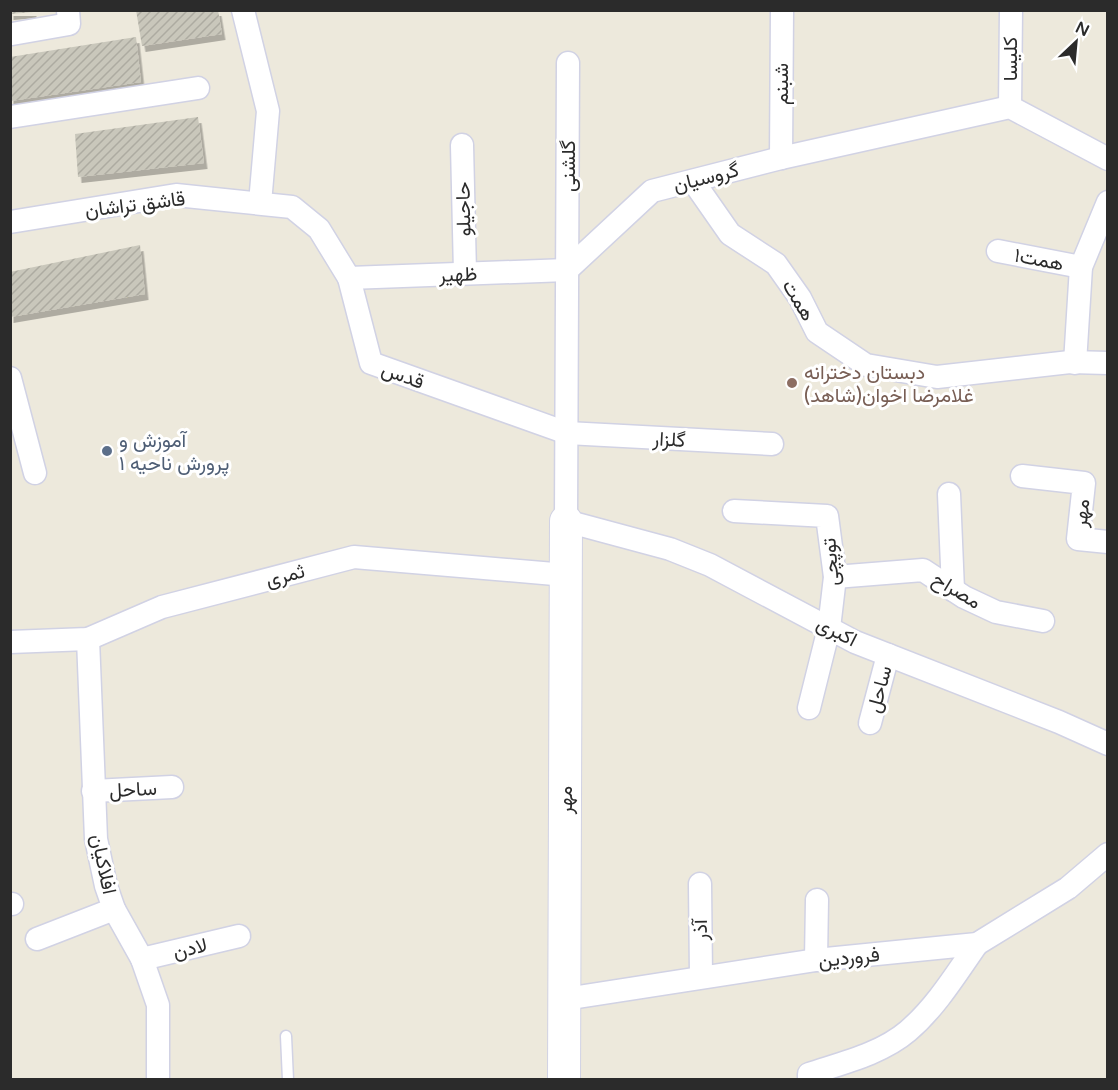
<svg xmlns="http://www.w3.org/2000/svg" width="1118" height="1090" viewBox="0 0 1118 1090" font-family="'Varela Round',Vazirmatn,sans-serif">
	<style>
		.building { fill: url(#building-hatch); filter: url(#shadow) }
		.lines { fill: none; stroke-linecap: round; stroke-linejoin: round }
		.lane-casing { stroke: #d1d2e4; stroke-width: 13 }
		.street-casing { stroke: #d1d2e4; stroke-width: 25 }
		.secondary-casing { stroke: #d1d2e4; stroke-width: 34 }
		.lane { stroke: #fff; stroke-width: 10 }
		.street { stroke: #fff; stroke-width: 22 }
		.secondary { stroke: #fff; stroke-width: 32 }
		.education-dot { fill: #8d6e63; stroke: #fff; stroke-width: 2 }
		.service-dot { fill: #5c6f8a; stroke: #fff; stroke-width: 2 }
		.labels { text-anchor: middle; stroke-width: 6; stroke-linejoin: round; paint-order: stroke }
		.street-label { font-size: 20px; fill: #2b2b2b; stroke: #fff }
		.education-label { font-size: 20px; fill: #785e54; stroke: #fff; text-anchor: start }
		.service-label { font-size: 20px; fill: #4e5e75; stroke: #fff; text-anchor: start }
	</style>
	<defs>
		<pattern id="building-hatch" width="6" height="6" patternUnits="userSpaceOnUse" patternTransform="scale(1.5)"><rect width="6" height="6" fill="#c9c7bb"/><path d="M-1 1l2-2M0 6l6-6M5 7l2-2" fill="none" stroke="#adaba1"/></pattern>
		<filter id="shadow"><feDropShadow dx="3.5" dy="6" stdDeviation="0" flood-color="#0004"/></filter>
	</defs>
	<rect width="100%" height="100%" fill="#ede9dc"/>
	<g class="building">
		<polygon points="10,10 33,10 33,12 10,14"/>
		<polygon points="136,10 218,10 222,34 142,46"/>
		<polygon points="136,37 141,82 10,101 10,57"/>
		<polygon points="198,117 204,163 78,177 75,134"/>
		<polygon points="140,245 145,294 10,317 10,272"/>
	</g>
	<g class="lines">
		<g class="lane-casing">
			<polyline id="lane" points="286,1036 288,1080"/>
		</g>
		<g class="street-casing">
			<g id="street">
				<polyline points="243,10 268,111 260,203"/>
				<polyline points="12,34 69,24 68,10"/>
				<polyline points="568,63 566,521 670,549 710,565 855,642 1059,722 1108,744"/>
				<polyline points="1010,107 1011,10"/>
				<polyline points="10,117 198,88"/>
				<polyline points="462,145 465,273"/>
				<polyline points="781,158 782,10"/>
				<polyline points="693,181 730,234 776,264 800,298 817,332 866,365 937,377 1070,362 1108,363"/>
				<polyline points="10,222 176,195 292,207 319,229 349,278 371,363 567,433 772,444"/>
				<polyline points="998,251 1081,267"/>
				<polyline points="567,270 652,191 781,158 1010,107 1108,159"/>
				<polyline points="349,278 567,270"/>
				<polyline points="1075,363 1081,267 1108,202"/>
				<polyline points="10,378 35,473"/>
				<polyline points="1022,476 1084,483 1078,539 1108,542"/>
				<polyline points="949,494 953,590"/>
				<polyline points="734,511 827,516 835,577 829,628 809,708"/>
				<polyline points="835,577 923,570 964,597 996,612 1043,621"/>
				<polyline points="88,639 96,839 106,886 114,909 142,959 158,1005 158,1080"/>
				<polyline points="10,642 88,639 162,607 354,557 566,575"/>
				<polyline points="870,723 888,655"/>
				<polyline points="93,791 172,787"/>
				<polyline points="700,884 701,976"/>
				<polyline points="10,904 12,904"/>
				<polyline points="37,939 114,909"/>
				<polyline points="142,959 239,936"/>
				<polyline points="816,960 817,900"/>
				<polyline points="565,999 816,960 977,944 1068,888 1108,854"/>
				<path d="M809,1080V1074C842,1063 881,1054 908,1031C936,1007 956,974 977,944"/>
			</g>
		</g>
		<g class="secondary-casing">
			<polyline id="secondary" points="564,1080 566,521"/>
		</g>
		<use href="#lane" class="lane"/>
		<use href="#street" class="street"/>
		<use href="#secondary" class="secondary"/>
	</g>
	<circle class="education-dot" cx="792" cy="383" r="6"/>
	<circle class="service-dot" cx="107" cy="451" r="6"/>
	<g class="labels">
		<g class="street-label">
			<text transform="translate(1010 59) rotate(-90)" y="7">کلیسا</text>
			<text transform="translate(781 84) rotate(-90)" y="7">شبنم</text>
			<text transform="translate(568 166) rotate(-90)" y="7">گلشنی</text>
			<text transform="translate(706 177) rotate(-14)" y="7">گروسیان</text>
			<text transform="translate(135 204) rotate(-7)" y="7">قاشق تراشان</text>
			<text transform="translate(463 209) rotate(-91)" y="7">حاجیلو</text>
			<text transform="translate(1039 259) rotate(11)" y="7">همت۱</text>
			<text transform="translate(458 274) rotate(-2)" y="7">ظهیر</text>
			<text transform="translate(799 300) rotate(59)" y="7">همت</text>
			<text transform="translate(403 375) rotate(20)" y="7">قدس</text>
			<text transform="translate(669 439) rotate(3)" y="7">گلزار</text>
			<text transform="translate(1081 513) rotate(-84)" y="7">مهر</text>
			<text transform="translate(830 562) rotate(-94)" y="7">توپچی</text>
			<text transform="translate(285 575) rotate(-15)" y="7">ثمری</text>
			<text transform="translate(957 590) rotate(31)" y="7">مصراح</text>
			<text transform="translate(837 631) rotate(27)" y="7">اکبری</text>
			<text transform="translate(879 689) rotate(-75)" y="7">ساحل</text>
			<text transform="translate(133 789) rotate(-3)" y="7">ساحل</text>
			<text transform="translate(565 800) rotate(-90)" y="7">مهر</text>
			<text transform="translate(104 864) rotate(78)" y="7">افلاکیان</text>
			<text transform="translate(700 930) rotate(-91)" y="7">آذر</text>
			<text transform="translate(190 948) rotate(-13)" y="7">لادن</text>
			<text transform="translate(849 957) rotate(-6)" y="7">فروردین</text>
		</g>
		<g class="education-label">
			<text x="804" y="379">دبستان دخترانه<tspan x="804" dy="23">غلامرضا اخوان(شاهد)</tspan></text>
		</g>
		<g class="service-label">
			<text x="119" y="447">آموزش و<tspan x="119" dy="23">پرورش ناحیه ۱</tspan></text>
		</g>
	</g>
	<rect width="1118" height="1090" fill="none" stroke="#2b2b2b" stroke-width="24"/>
	<g transform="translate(1076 42) rotate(26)" stroke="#ffffff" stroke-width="4.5" paint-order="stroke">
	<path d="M0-4.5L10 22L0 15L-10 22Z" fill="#2b2b2b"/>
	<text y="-9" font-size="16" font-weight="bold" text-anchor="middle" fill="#2b2b2b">N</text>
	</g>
</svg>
